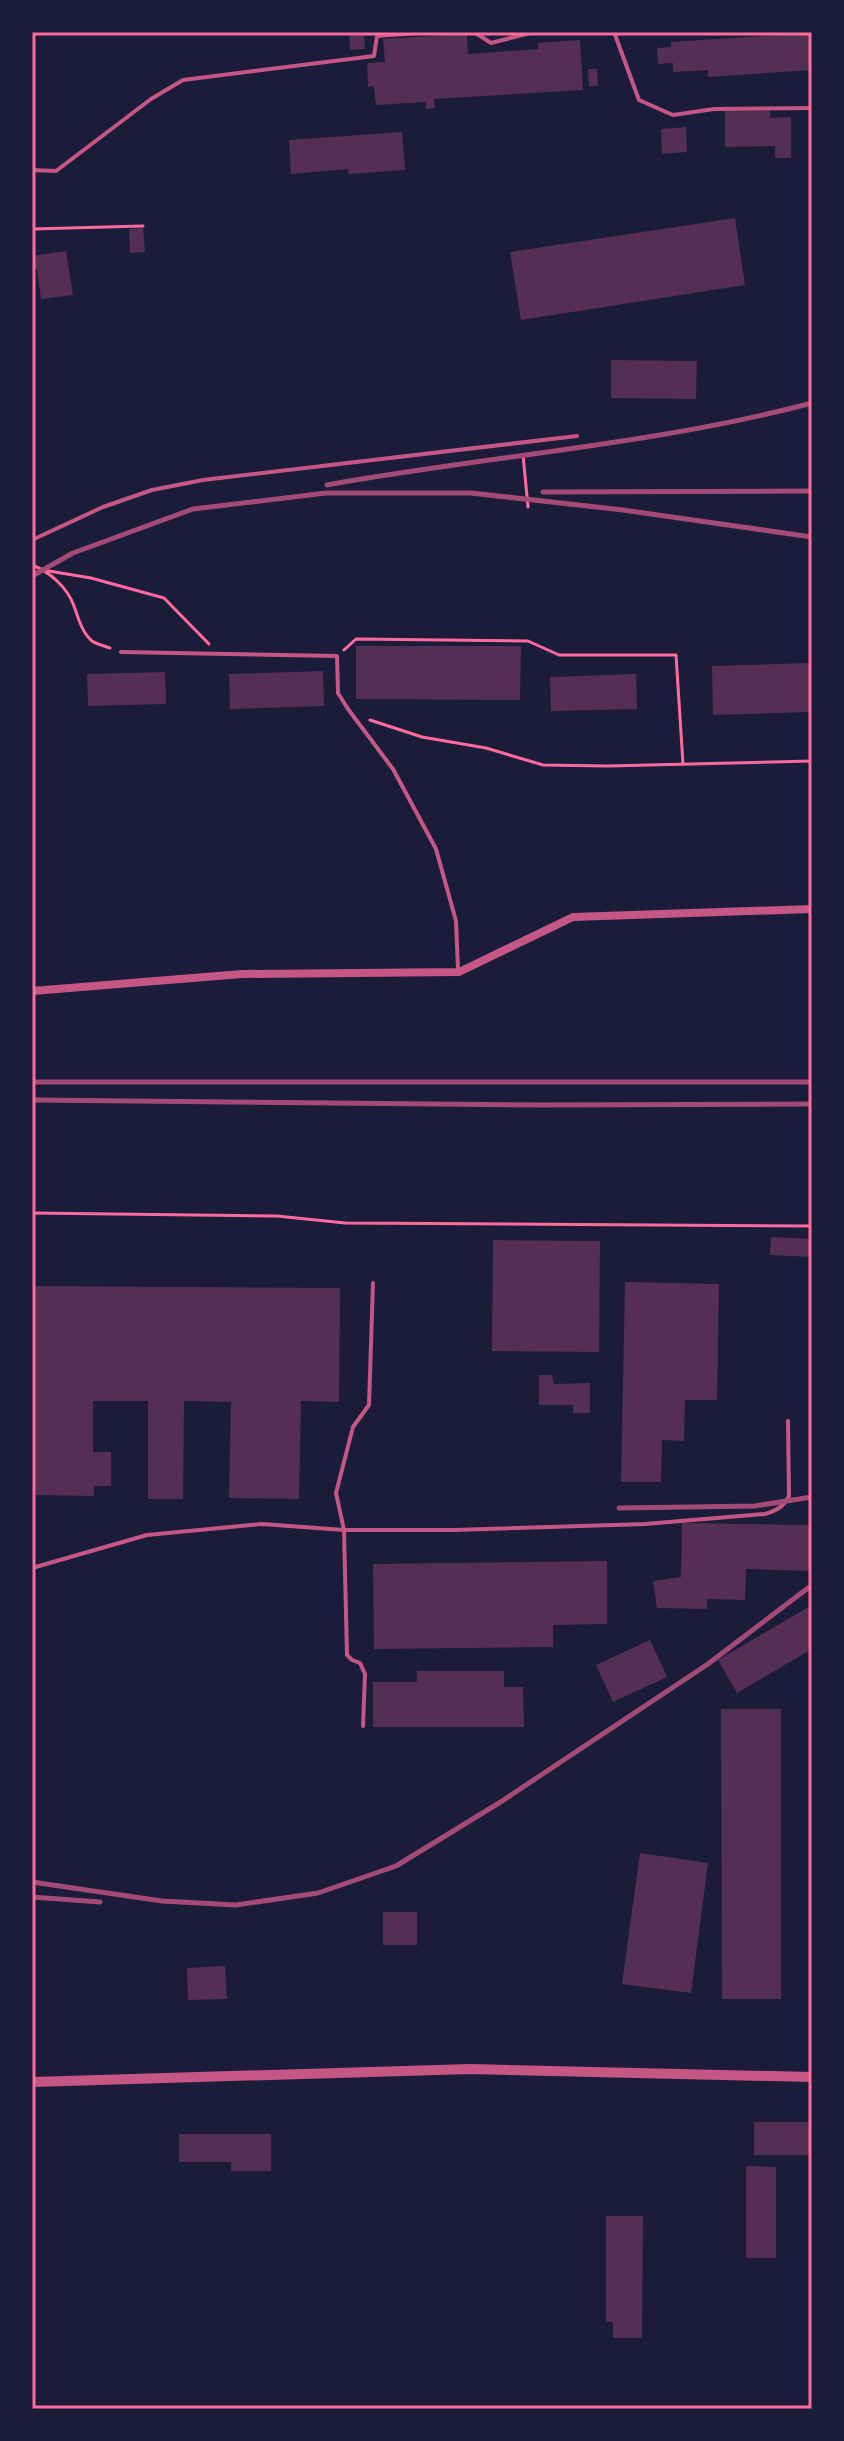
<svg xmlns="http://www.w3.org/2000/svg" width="844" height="2441" viewBox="0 0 844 2441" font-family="'Exo 2',sans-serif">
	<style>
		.building { fill: #542f53 }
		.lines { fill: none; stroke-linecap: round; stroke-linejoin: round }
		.path { stroke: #ff6b9d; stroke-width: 3 }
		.service { stroke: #c65784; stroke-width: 4 }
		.minor { stroke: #c65784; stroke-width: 8 }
		.tertiary { stroke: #c65784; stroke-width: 10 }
		.rail { stroke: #a44b75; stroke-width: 5 }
		.neatline { fill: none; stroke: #ff6b9d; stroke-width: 3 }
	</style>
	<rect width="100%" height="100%" fill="#1b1b3a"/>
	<g class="building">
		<polygon points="812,33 812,70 708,77 708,70 673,72 673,63 658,64 657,48 671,47 671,42"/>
		<polygon points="467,34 468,54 538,49 538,43 580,40 583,90 434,99 435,108 426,109 426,102 376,105 374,86 368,87 367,63 385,62 383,39"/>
		<polygon points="364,35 365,49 350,50 349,36"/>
		<polygon points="588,69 597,69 598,86 589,86"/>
		<polygon points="725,111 770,111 770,118 791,117 791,158 775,158 775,146 725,147"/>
		<polygon points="686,127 687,152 662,154 661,129"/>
		<polygon points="402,132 405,170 349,174 348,169 291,174 289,140"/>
		<polygon points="735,218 745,285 521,320 510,252"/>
		<polygon points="143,228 145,252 130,253 129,229"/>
		<polygon points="66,251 73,295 41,299 37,269 32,269 32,256"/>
		<polygon points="611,360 697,361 696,399 611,398"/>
		<polygon points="356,646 521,646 520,700 356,699"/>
		<polygon points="809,663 810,712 713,715 712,666"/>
		<polygon points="323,671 324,706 230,709 229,674"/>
		<polygon points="165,672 166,704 88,706 87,674"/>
		<polygon points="636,674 637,709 551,711 550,677"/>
		<polygon points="771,1237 812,1239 812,1257 770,1255"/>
		<polygon points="493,1240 600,1241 599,1352 492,1351"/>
		<polygon points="625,1282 719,1284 717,1400 685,1400 684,1441 662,1440 661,1482 621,1482"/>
		<polygon points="32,1286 340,1288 339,1402 301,1401 299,1499 229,1498 231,1402 184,1401 183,1499 148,1499 148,1401 93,1401 93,1452 111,1452 111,1486 94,1486 94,1496 32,1495"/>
		<polygon points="539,1375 552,1375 554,1384 590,1383 590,1413 573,1413 573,1405 539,1405"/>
		<polygon points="682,1523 812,1525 811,1571 746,1569 745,1600 707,1599 707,1609 657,1608 653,1581 681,1577"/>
		<polygon points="607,1561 607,1624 553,1625 553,1647 374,1649 373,1564"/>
		<polygon points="812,1605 812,1649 737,1693 718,1660"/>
		<polygon points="650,1640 667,1677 613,1702 596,1665"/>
		<polygon points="417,1671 504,1671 504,1687 523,1687 524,1727 373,1727 373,1682 417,1682"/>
		<polygon points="812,1699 812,1721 809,1721 809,1700"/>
		<polygon points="721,1709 781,1709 781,1999 722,1999"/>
		<polygon points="640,1853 708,1863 691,1993 622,1984"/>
		<rect x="383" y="1912" width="34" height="33"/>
		<polygon points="225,1966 227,1999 188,2000 187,1968"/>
		<rect x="754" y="2122" width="58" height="33"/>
		<polygon points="179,2134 271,2134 271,2171 231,2171 231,2162 179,2162"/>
		<polygon points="746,2166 776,2167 776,2258 746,2258"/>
		<polygon points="606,2216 643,2216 642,2338 613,2338 613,2322 606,2322"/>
	</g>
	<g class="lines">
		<g class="path">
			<polyline points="32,229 143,226"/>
			<polyline points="523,455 528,507"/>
			<path d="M32,565C50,572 67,587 74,606C78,617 82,633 92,641C96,644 105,646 110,648"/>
			<polyline points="43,570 91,578 164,598 209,644"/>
			<polyline points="344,650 356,639 528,641 559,655 676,655 683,764"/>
			<polyline points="370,720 422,737 486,748 543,765 608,766 812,761"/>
			<polyline points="32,1213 277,1216 345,1223 812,1226"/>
		</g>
		<g class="service">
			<polyline points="474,32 491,43 534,32"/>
			<polyline points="614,32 639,100 673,115 714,109 812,108"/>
			<polyline points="32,170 56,171 151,99 183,80 374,56 377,36 432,32"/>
			<polyline points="32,540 103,507 152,490 203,480 577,436"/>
			<polyline points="121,652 337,656 338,693 348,709 393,769 436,849 456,921 458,970"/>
			<path d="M32,1568L147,1535L262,1524L344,1530H455L645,1524L765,1514C775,1511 784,1507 789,1496L788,1421"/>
			<polyline points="363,1726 365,1674 360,1663 352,1660 347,1655 344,1530 336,1493 353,1427 369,1405 373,1283"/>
		</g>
		<polyline class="minor" points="32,991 242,974 459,972 573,917 812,909"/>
		<polyline class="tertiary" points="32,2082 470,2069 812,2077"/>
		<g class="rail">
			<path d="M327,485C488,456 653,445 812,403"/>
			<polyline points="543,492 812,491"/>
			<polyline points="32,576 73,553 193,509 326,493 471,493 623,510 812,537"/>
			<polyline points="32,1082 812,1082"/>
			<polyline points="32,1100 541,1105 812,1104"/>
			<polyline points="619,1508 755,1506 812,1497"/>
			<polyline points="32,1882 162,1901 236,1905 318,1893 396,1866 499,1803 708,1664 812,1585"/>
			<polyline points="32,1897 100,1902"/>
		</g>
	</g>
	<rect width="844" height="2441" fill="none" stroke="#1b1b3a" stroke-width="68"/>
	<rect x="34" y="34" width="776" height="2373" class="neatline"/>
</svg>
